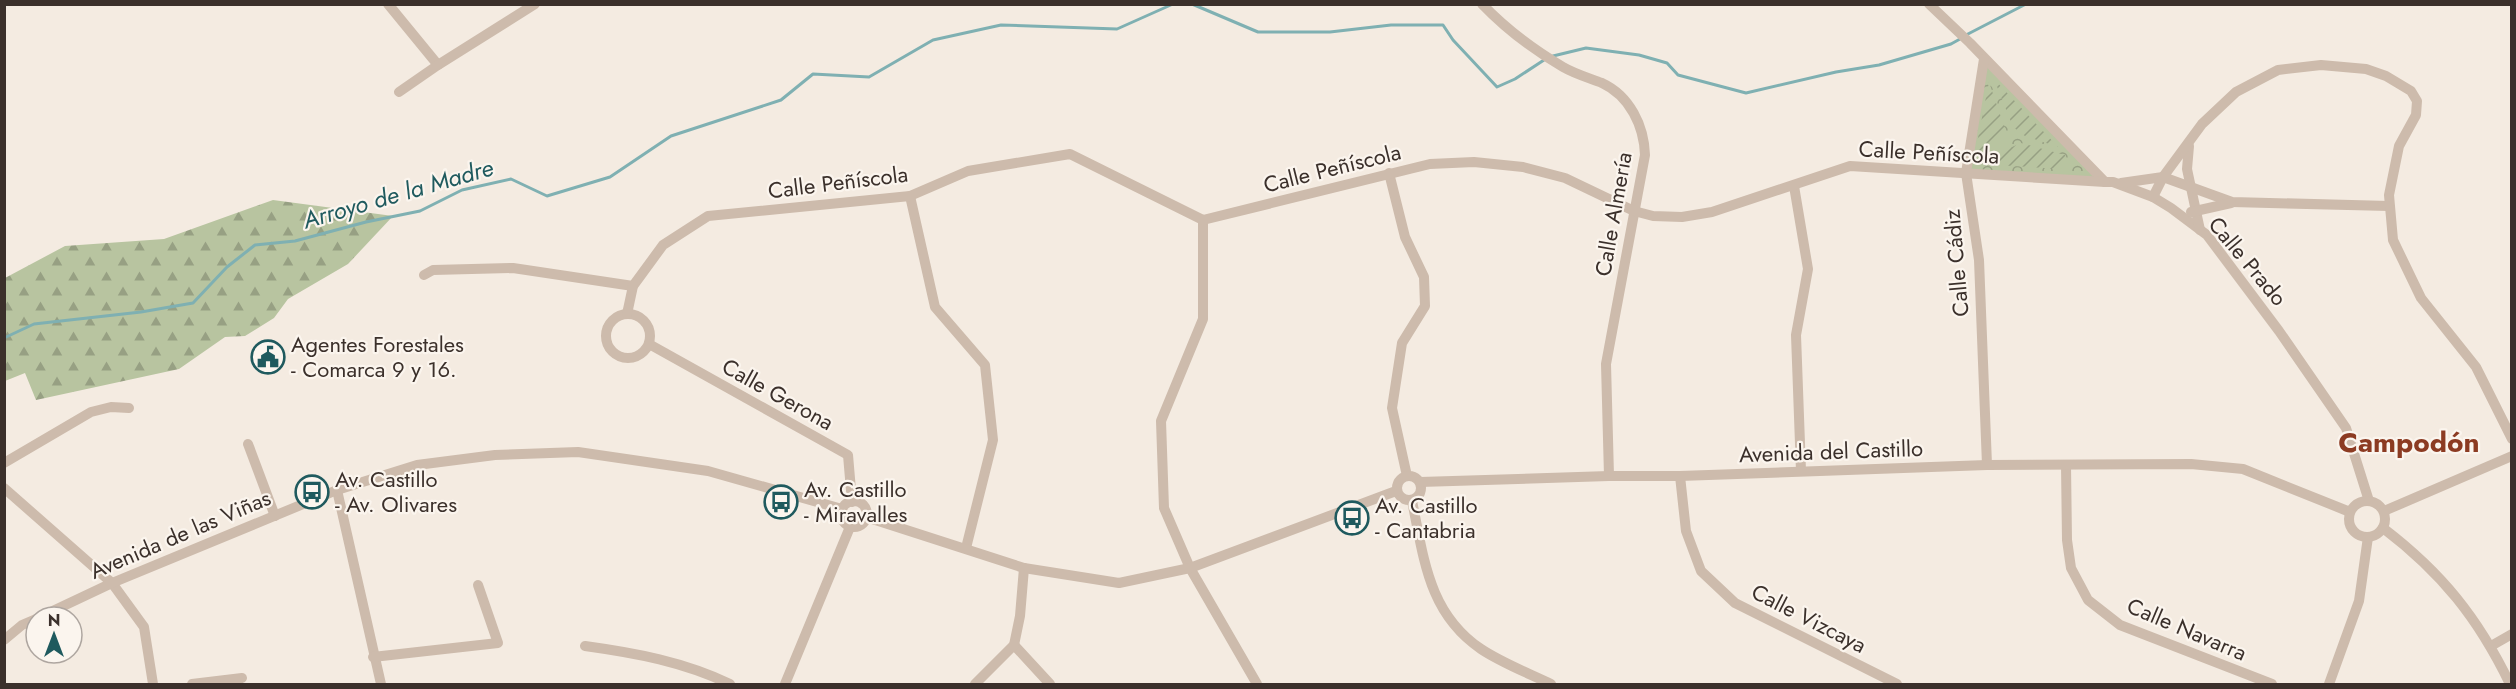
<svg xmlns="http://www.w3.org/2000/svg" width="2516" height="689" viewBox="0 0 2516 689" font-family="Jost,sans-serif">
	<style>
		.forest { fill: url(#forest-firs) }
		.park { fill: url(#park-crowns) }
		.garden { fill: url(#garden-furrows) }
		.lines { fill: none; stroke-linecap: round; stroke-linejoin: round }
		.stream { stroke: #7fb0b2; stroke-width: 3 }
		.street { stroke: #cdbbac; stroke-width: 10 }
		.labels { text-anchor: middle; stroke-width: 4.5; stroke-linejoin: round; paint-order: stroke }
		.street-label { font-size: 22px; fill: #3b302b; stroke: #fbf5ee }
		.poi-label { font-size: 22px; fill: #3b302b; stroke: #fbf5ee; text-anchor: start }
		.water-label { font-size: 24px; font-style: italic; fill: #1f5a5e; stroke: #fbf5ee }
		.district-label { font-size: 28px; font-weight: bold; fill: #8c3b22; stroke: #fbf5ee }
	</style>
	<defs>
		<pattern id="forest-firs" width="22" height="20" patternUnits="userSpaceOnUse" patternTransform="scale(1.5)"><rect width="22" height="20" fill="#b8c4a0"/><path d="M5 1l3.5 6h-7zM16 11l3.5 6h-7z" fill="#97a083"/></pattern>
		<pattern id="park-crowns" width="20" height="18" patternUnits="userSpaceOnUse" patternTransform="scale(1.5)"><rect width="20" height="18" fill="#b8c4a0"/><path d="M2 6a3 3 0 1 1 6 0M12 15a3 3 0 1 1 6 0" fill="none" stroke="#97a083"/></pattern>
		<pattern id="garden-furrows" width="10" height="10" patternUnits="userSpaceOnUse" patternTransform="scale(1.5)"><rect width="10" height="10" fill="#b8c4a0"/><path d="M-1 1l2-2M0 10L10 0M9 11l2-2" fill="none" stroke="#97a083"/></pattern>
	</defs>
	<rect width="100%" height="100%" fill="#f4ebe1"/>
	<polygon class="forest" points="273,200 393,216 348,264 288,299 274,318 245,336 225,337 179,369 36,400 25,373 5,381 5,278 65,246 164,239"/>
	<polygon class="park" points="1984,59 2105,182 1966,173"/>
	<g class="garden">
		<polygon points="1994,79 2058,147 2025,136 2013,127"/>
		<polygon points="1989,82 2005,129 2003,139 1976,161 1976,148"/>
		<polygon points="2021,143 2065,155 2068,161 2066,167 2062,169 1981,164 2007,144 2012,147"/>
	</g>
	<g class="lines">
		<g class="stream">
			<polyline points="1192,4 1258,32 1330,32 1391,25 1443,25 1453,40 1497,87 1515,79 1544,60"/>
			<polyline points="1966,35 2026,4"/>
			<polyline points="1553,56 1586,48 1639,55 1667,63 1678,75 1746,93 1836,72 1879,65 1951,44 1960,39"/>
			<polyline points="4,338 34,324 141,312 193,303 227,267 255,245 295,241 366,222 420,211 462,190 511,179 547,196 610,177 671,136 781,100 813,74 869,77 933,40 1001,25 1117,29 1173,4"/>
		</g>
		<g class="street">
			<polyline points="388,4 438,65"/>
			<path d="M1482,4C1506,29 1534,50 1563,67C1575,74 1589,78 1602,83C1630,96 1644,126 1645,155L1606,364L1609,476"/>
			<polyline points="1929,4 1970,43 2105,182 2113,182 2153,197 2171,208 2207,235 2279,331 2346,428 2369,501"/>
			<polyline points="1984,59 1966,173 1979,260 1987,465"/>
			<polyline points="399,92 438,65 535,4"/>
			<polyline points="2189,146 2187,169 2200,230"/>
			<polyline points="1389,173 1405,237 1424,277 1425,306 1402,343 1392,408 1407,476"/>
			<polyline points="2121,183 2163,177 2232,202 2389,206"/>
			<polyline points="1794,186 1808,269 1796,335 1801,471"/>
			<polyline points="910,196 935,307 985,365 993,440 966,548"/>
			<polyline points="2153,197 2163,177 2202,124 2236,92 2278,70 2321,65 2366,69 2386,76 2411,91 2417,101 2416,115 2399,146 2389,195 2393,240 2421,298 2476,367 2512,439"/>
			<polyline points="2191,212 2231,203"/>
			<polyline points="1203,220 1203,319 1161,421 1164,508 1190,568 1257,684"/>
			<polyline points="424,275 433,270 513,268 633,286"/>
			<circle cx="628" cy="336" r="22"/>
			<polyline points="627,314 633,286 663,245 708,216 910,196 968,171 1070,154 1203,220 1430,164 1474,162 1523,167 1565,178 1634,211 1653,216 1682,217 1712,212 1850,166 2105,182"/>
			<polyline points="649,344 848,455 852,502"/>
			<polyline points="248,444 275,516"/>
			<polyline points="4,463 91,412 111,407 129,408"/>
			<polyline points="2066,465 2067,540 2071,568 2088,600 2120,625 2272,684"/>
			<circle cx="1409" cy="488" r="12"/>
			<polyline points="1680,476 1686,531 1701,571 1735,603 1897,684"/>
			<polyline points="1420,482 1609,476 1680,476 1987,465 2191,464 2243,469 2350,512"/>
			<polyline points="4,488 112,583 144,627 153,684"/>
			<polyline points="337,490 381,684"/>
			<circle cx="2367" cy="519" r="18"/>
			<path d="M1412,501C1424,558 1428,613 1481,649C1502,663 1528,673 1551,684"/>
			<circle cx="854" cy="514" r="13"/>
			<polyline points="2384,511 2512,456"/>
			<polyline points="866,517 1024,568 1119,583 1190,568 1396,491"/>
			<path d="M2383,528C2442,573 2478,618 2510,684"/>
			<polyline points="40,617 112,583 337,490 417,465 495,455 578,452 708,471 842,509"/>
			<polyline points="4,640 22,625 36,619"/>
			<polyline points="1014,645 1050,684"/>
			<path d="M585,646C636,653 684,662 730,684"/>
			<polyline points="2491,646 2512,634"/>
			<polyline points="373,657 498,643 478,585"/>
			<polyline points="192,684 242,678"/>
			<polyline points="785,684 850,527"/>
			<polyline points="975,684 1014,645 1020,616 1024,568"/>
			<polyline points="2329,684 2359,601 2368,537"/>
		</g>
	</g>
	<defs>
		<g id="civic-ring" transform="scale(1.725)"><circle r="9.5" fill="#fbf5ee" stroke="#1f5a5e" stroke-width="1.5"/><path d="M-.6-6.5H3V-4.5H.6V-3L4-1V1h2V6H-6V1h2V-1L-.6-3ZM-1.2 2.5V6h2.4V2.5Z" fill="#1f5a5e"/></g>
		<g id="bus-ring" transform="scale(1.725)"><circle r="9.5" fill="#fbf5ee" stroke="#1f5a5e" stroke-width="1.5"/><path d="M-5-6H5V4H4V6H2V4H-2V6H-4V4H-5ZM-3.5-4V0h7V-4ZM-3.5 1.2v1.5H-2V1.2ZM2 1.2v1.5H3.5V1.2Z" fill="#1f5a5e"/></g>
	</defs>
	<g fill-rule="evenodd">
		<use href="#civic-ring" x="268" y="357"/>
		<use href="#bus-ring" x="312" y="492"/>
		<use href="#bus-ring" x="781" y="502"/>
		<use href="#bus-ring" x="1352" y="518"/>
	</g>
	<g class="labels">
		<g class="street-label">
			<text transform="translate(1929 152) rotate(3)" y="8">Calle Peñíscola</text>
			<text transform="translate(1332 168) rotate(-14)" y="8">Calle Peñíscola</text>
			<text transform="translate(838 182) rotate(-7)" y="8">Calle Peñíscola</text>
			<text transform="translate(1613 214) rotate(-80)" y="8">Calle Almería</text>
			<text transform="translate(2248 261) rotate(50)" y="8">Calle Prado</text>
			<text transform="translate(1956 263) rotate(-95)" y="8">Calle Cádiz</text>
			<text transform="translate(778 394) rotate(29)" y="8">Calle Gerona</text>
			<text transform="translate(1831 451) rotate(-2)" y="8">Avenida del Castillo</text>
			<text transform="translate(180 534) rotate(-23)" y="8">Avenida de las Viñas</text>
			<text transform="translate(1809 618) rotate(27)" y="8">Calle Vizcaya</text>
			<text transform="translate(2187 629) rotate(23)" y="8">Calle Navarra</text>
		</g>
		<g class="poi-label">
			<text x="291" y="352">Agentes Forestales<tspan x="291" dy="25">- Comarca 9 y 16.</tspan></text>
			<text x="335" y="487">Av. Castillo<tspan x="335" dy="25">- Av. Olivares</tspan></text>
			<text x="804" y="497">Av. Castillo<tspan x="804" dy="25">- Miravalles</tspan></text>
			<text x="1375" y="513">Av. Castillo<tspan x="1375" dy="25">- Cantabria</tspan></text>
		</g>
		<g class="water-label">
			<text transform="translate(398 194) rotate(-16)" y="8">Arroyo de la Madre</text>
		</g>
		<g class="district-label">
			<text x="2409" y="452">Campodón</text>
		</g>
	</g>
	<rect width="2516" height="689" fill="none" stroke="#3b302b" stroke-width="12"/>
	<g transform="translate(54 635)"><circle r="28" fill="#fbf5ee" stroke="#aea6a0" stroke-width="1.5"/>
	<path d="M0-4.5L10 22L0 15L-10 22Z" fill="#1f5a5e"/>
	<text y="-9" font-size="16" font-weight="bold" text-anchor="middle" fill="#3b302b">N</text>
	</g>
</svg>
